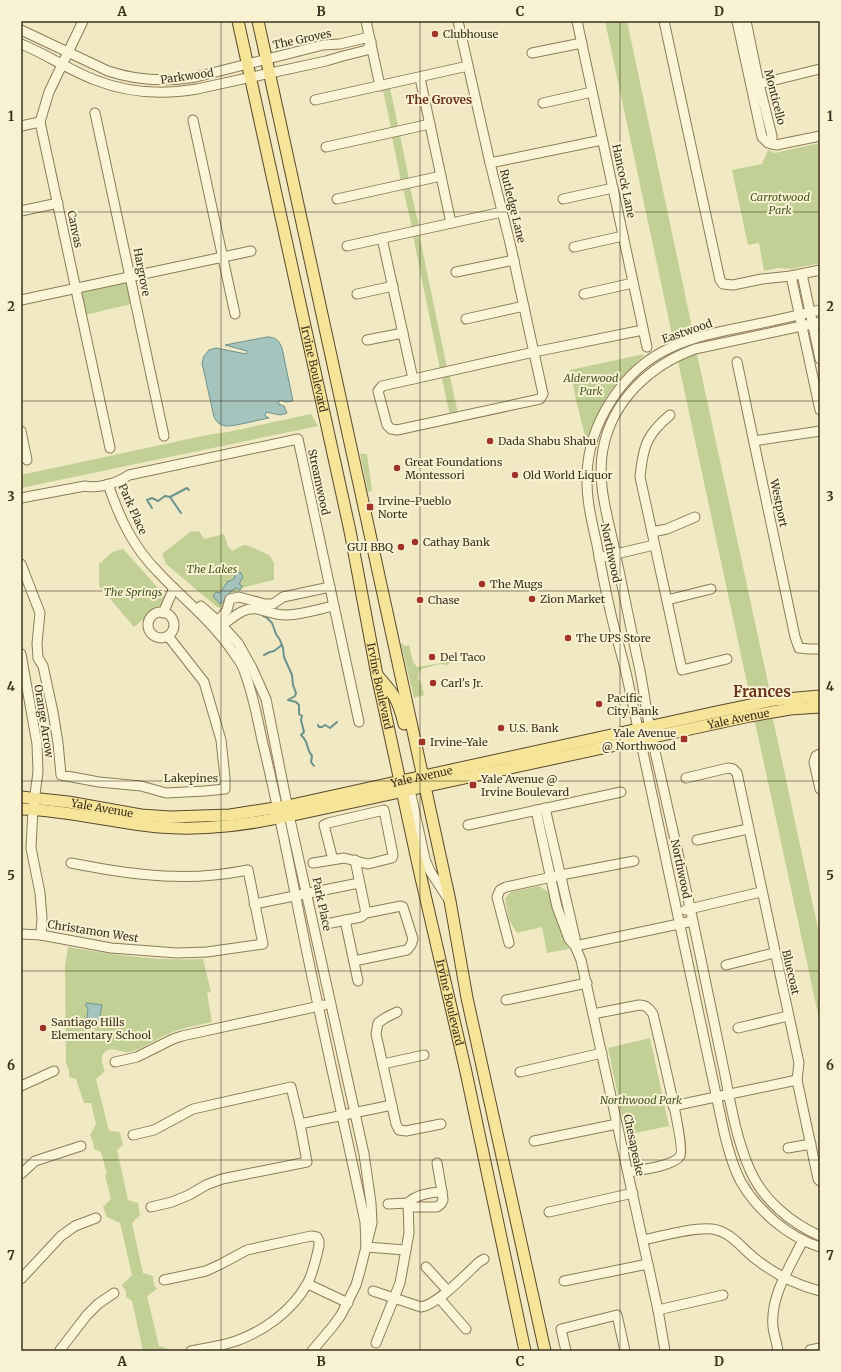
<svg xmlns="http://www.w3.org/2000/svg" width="841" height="1372" viewBox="0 0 841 1372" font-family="Merriweather,serif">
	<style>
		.green { fill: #c2d096 }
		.water { fill: #a6c4be; stroke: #6b938e }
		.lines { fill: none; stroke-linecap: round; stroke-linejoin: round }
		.stream { stroke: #6b938e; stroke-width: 2 }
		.minor-casing { stroke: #8d7b59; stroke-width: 11 }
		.major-casing { stroke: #5a482d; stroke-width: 13 }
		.minor { stroke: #fbf5d7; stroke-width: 9 }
		.major { stroke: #f6e599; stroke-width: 11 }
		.grid { fill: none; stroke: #3c301e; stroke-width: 1; stroke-opacity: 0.55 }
		.poi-dot { fill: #9f3325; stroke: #f8f2d3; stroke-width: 1.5 }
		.labels { text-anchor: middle; stroke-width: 4; stroke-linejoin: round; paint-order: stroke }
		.poi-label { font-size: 11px; fill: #3c301e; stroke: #f8f2d3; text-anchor: start }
		.street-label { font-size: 11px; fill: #3c301e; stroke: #f8f2d3 }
		.park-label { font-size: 11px; font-style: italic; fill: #455923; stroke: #f8f2d3 }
		.neighbourhood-label { font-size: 12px; font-weight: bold; fill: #6b351a; stroke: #f8f2d3 }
		.district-label { font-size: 15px; font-weight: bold; fill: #6b351a; stroke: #f8f2d3 }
		.neatline { fill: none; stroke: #3c301e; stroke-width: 1.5 }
		.grid-label { font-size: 13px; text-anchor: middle; font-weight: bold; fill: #3c301e }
	</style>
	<rect width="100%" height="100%" fill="#f1e9c3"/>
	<g class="green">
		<polygon points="605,21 627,21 693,332 673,339"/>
		<polygon points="390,88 398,126 391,128 383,90"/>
		<polygon points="400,135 409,179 401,181 392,137"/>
		<polygon points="820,143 820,263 792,269 778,268 764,271 759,243 748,245 732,170 762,164 768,150 775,153"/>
		<polygon points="410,187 419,226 412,227 403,189"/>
		<polygon points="419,234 447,368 440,369 413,236"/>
		<polygon points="125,280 131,304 85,315 80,291"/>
		<polygon points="644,354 644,355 617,382 606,398 586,440 576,400 570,370"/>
		<polygon points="697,354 770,692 750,697 678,361"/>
		<polygon points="450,376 458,414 450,416 442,378"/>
		<polygon points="311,414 318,426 21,488 21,475 207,435 228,432"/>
		<polygon points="360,454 367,454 372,491 368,492"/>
		<polygon points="199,531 204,539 224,534 228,547 233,551 237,548 244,545 249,546 269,555 274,563 274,580 245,587 230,594 220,608 217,607 166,564 162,554 190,532"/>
		<path d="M123,549L168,599L134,627L99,586V564C111,555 106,553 123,549Z"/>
		<polygon points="403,643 404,646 409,645 413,662 417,667 453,661 447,665 440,664 422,669 419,672 418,679 421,683 424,695 414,698 401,644"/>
		<polygon points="773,719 820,938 820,1023 755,722"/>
		<polygon points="539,886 551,894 559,927 569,949 547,953 542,927 517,933 509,920 505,898 511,892"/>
		<path d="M68,947C112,955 157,961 203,959L211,992L207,993L212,1022C199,1025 185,1027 173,1032C158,1037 146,1048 130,1052C122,1054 114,1046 106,1051C99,1056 102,1064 105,1071L96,1079L109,1131L120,1132L121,1138L123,1145L117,1150L128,1200L138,1203L140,1215L132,1223L143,1273L153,1276L154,1285L157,1289L147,1296L159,1346L169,1349V1351H143L132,1301L126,1297V1291L122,1285L132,1275L120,1223L107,1217L103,1207L111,1199L105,1175L107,1174L101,1152L94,1149L93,1142L90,1135L96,1124L91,1103H84L76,1079L69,1077V1071L66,1063L65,965Z"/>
		<polygon points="650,1038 669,1126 626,1135 608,1048"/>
	</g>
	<g class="water">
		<path d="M267,337C275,337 279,340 282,348L293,401L286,402L280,400L278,404L284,406L287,413L280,415L266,412L265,416L269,418C258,420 236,426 227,426C221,426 216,422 214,417L202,363L204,356L209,350L216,348L246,354L247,351L225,345Z"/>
		<path d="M237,571L241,573L243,577L239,584L242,586L240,590L236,588C228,591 227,600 220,604L213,596L216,592L220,593L228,581H230L235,578L234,572Z"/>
		<polygon points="86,1003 102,1005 99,1021 102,1023 101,1026 86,1024 88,1009 86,1006"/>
	</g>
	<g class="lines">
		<g class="stream">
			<polyline points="152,508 147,500 152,498 158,501 165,496 170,497"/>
			<polyline points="181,513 170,497 187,488 189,490"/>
			<path d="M263,616L266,617L272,623L276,634L280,640L283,648L284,657L292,675L293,685L296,693L295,696L288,700L296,702L299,705V714L302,716L301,720L304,732L301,735C310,743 305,748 312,756L311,762L314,766"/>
			<polyline points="264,655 270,652 274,651 282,645"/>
			<polyline points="318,725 319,727 322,727 325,725 330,728 337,722"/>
		</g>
		<g class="minor-casing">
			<g id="minor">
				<polyline points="83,21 49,92 40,122 110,448"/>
				<polyline points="366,21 380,86"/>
				<polyline points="458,21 490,163 510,243 543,394 540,399 397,430 391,429 387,425 378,391 382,386 534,352 643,330"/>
				<polyline points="577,21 647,347"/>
				<polyline points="664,21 720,280 723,284 733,285 762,279 791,276 820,270"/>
				<polyline points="737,21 762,137 768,143 776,145 820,136"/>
				<polyline points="746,21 759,84 772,136 772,144"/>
				<path d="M21,30L108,71C138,81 166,82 196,77L323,45L340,44L365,38L371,42L367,50L343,56L326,61L197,89C162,95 128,93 95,80C69,70 46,54 21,44"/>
				<polyline points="532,53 582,43"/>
				<polyline points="420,78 451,223"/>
				<polyline points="754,85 820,69"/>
				<polyline points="315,100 468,66"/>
				<polyline points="543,103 592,92"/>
				<polyline points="95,113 164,436"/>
				<polyline points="193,120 235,314"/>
				<polyline points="21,126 40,122"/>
				<polyline points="326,147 430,124"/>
				<polyline points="490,163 602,140"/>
				<polyline points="337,199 441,176"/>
				<polyline points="563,199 613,188"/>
				<polyline points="21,211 58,203"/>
				<polyline points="382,238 413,379"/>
				<polyline points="347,246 502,212"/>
				<polyline points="574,247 623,236"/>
				<polyline points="456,272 514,260"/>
				<polyline points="802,274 820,359"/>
				<polyline points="791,276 820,410"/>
				<polyline points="357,294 393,286"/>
				<polyline points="584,294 633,283"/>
				<polyline points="21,300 251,251"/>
				<path d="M820,310C794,316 769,322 743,327C718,332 693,337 670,348C623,369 588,424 587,476C586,499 592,522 597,545C601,567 605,588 610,610C615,633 622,655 627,677L724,1132C728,1149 733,1167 741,1182C758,1211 788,1237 820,1247"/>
				<polyline points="466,319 524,306"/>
				<path d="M820,322L695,349C650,365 612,401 603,449C597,480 606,511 613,542C621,580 629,618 637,657C643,681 645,705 650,729C666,801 683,873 698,945C707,989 716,1032 725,1075C731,1107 737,1141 750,1170C763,1200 791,1223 820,1236"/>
				<polyline points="367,340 403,333"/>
				<polyline points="737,362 795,637 799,648 809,649 820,649"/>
				<path d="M670,415C646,435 643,447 640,477L682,670L727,659"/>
				<polyline points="21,431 27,460"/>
				<polyline points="754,441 820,431"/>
				<path d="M108,484C119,517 133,547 158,572C183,599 212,621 233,652C236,657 241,662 243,668C253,692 257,718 263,744C275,793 285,843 295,893C315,997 339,1100 361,1203L365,1222L366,1247"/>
				<path d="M21,498L85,486C99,489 117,483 129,475L298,439L359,722"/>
				<polyline points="652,532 667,529 695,517"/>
				<polyline points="599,558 654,545"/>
				<polyline points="21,564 40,613 37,643 38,658 43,666 53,712 58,743 61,775 99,782 141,786 166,793 205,791 225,789 225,778 221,740 204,682 168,636"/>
				<polyline points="667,600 711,589"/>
				<polyline points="201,606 218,621 238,643 252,668 266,699 291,824 364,1154 371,1203 372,1223 360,1271 356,1285 341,1315 333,1326 312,1351"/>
				<circle cx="161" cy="625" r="13"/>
				<polyline points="163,613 174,588"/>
				<polyline points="218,621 227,610 230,599 239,597 265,604 273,604 283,597 330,587"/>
				<path d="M223,625C234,616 246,605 261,610C269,612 277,615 285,615C301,615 318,609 334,606"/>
				<polyline points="21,654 37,744 38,772 33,809 31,848 40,893 42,918 41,935"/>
				<polyline points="820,754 816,756 814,762 820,789"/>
				<polyline points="686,778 728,768 733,769 737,773 799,1063 797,1080 818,1179 820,1181"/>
				<polyline points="406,786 410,790 425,859 430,871 449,900"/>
				<polyline points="545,808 575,938 575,945"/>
				<polyline points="536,810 557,907 569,939 575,946 581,960 658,1310 665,1351"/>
				<polyline points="468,825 621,792"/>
				<polyline points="697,840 748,829"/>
				<polyline points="355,860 366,913"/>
				<polyline points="313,863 344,858 368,864 392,858 393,855 384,810 328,823 324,825 333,860"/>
				<polyline points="254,904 359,883"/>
				<polyline points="685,910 761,892"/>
				<polyline points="345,920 358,981"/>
				<polyline points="326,924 361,917 366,913 401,906 403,907 413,939 411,945 407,950 354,961"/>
				<path d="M21,934L41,935L111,948L177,953L207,952L263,944L248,870C237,872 225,874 214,875C166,880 117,872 71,863"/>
				<polyline points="509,943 497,897 500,890 506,887 561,875 634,861"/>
				<polyline points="575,946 693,921"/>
				<polyline points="726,965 774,953"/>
				<polyline points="506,1000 587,983"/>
				<polyline points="397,1012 385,1018 378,1023 376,1034 396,1124 399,1130 406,1131 441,1124"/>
				<path d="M593,1014L639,1005C646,1005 649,1008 653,1014C657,1032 686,1148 680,1156C674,1166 640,1170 628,1172"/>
				<polyline points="738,1028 788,1016"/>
				<polyline points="115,1062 137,1057 173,1039 182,1036 324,1005"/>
				<polyline points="383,1064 424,1055"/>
				<polyline points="520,1072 602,1053"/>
				<polyline points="21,1086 54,1071"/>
				<polyline points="673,1106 797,1080"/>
				<polyline points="300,1124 392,1105"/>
				<polyline points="133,1135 154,1130 193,1109 291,1087 300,1124 307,1162 222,1179 206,1185 189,1195 172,1202 151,1207"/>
				<polyline points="534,1141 617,1124"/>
				<polyline points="788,1148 811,1144"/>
				<polyline points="21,1174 35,1161 81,1146"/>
				<polyline points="388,1204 408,1203 413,1207 437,1207 441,1204 443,1200 442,1192"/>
				<polyline points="549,1212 633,1193"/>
				<path d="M643,1240C663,1236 693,1227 712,1229C731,1231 743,1250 757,1260C776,1275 797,1285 820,1291"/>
				<polyline points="366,1247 406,1250"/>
				<polyline points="426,1267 447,1290"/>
				<polyline points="21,1279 61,1236 75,1226 96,1218"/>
				<path d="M164,1280L206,1271L221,1264L247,1250L311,1236L317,1237L319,1241V1246C316,1258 313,1274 307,1284C292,1311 264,1331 236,1341C222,1346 205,1348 191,1351"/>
				<polyline points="564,1281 648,1264"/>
				<polyline points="308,1284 348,1303"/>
				<path d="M373,1291L421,1307C438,1304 465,1275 479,1262L484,1259"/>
				<polyline points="439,1298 466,1329"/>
				<polyline points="658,1310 723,1295"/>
				<path d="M376,1343L400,1283L409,1233L408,1203C415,1195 431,1192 442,1192L437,1163"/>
				<polyline points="810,1350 820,1348"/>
				<polyline points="62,1351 60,1350 87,1315 98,1304 114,1293"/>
				<polyline points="566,1351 561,1329 617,1315 625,1351"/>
				<path d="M778,1351C777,1343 774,1335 773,1327C770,1296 790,1267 803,1240"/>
			</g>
		</g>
		<g class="major-casing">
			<g id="major">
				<path id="s1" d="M238,21L350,531L377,675L419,869L466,1072L525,1351"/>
				<polyline points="258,21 450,901 467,998 545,1351"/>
				<path d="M377,675C394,694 398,699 404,724"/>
				<path id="s2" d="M21,797L68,802L141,815L170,817L230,815L287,806L716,712L774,700L820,696"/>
				<path id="s3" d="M21,809C68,810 113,823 159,827C206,831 252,824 298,814L750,716L790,709L820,707"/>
			</g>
		</g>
		<use href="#minor" class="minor"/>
		<use href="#major" class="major"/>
	</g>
	<path class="grid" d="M221,21V1351M420,21V1351M620,21V1351M21,212H820M21,401H820M21,591H820M21,781H820M21,971H820M21,1160H820"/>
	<g class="poi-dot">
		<circle cx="435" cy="34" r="4"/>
		<circle cx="490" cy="441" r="4"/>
		<circle cx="397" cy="468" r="4"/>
		<circle cx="515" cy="475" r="4"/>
		<rect x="366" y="503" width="8" height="8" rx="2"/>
		<circle cx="415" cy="542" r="4"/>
		<circle cx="401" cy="547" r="4"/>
		<circle cx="482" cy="584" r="4"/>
		<circle cx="532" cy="599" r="4"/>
		<circle cx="420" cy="600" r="4"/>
		<circle cx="568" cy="638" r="4"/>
		<circle cx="432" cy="657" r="4"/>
		<circle cx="433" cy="683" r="4"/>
		<circle cx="599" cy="704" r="4"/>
		<circle cx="501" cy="728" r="4"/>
		<rect x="680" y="735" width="8" height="8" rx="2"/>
		<rect x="418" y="738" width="8" height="8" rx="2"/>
		<rect x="469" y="781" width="8" height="8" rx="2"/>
		<circle cx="43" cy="1028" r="4"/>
	</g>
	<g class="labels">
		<g class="poi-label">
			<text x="443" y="38">Clubhouse</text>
			<text x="498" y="445">Dada Shabu Shabu</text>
			<text x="405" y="466">Great Foundations<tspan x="405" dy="13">Montessori</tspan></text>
			<text x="523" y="479">Old World Liquor</text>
			<text x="378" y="505">Irvine-Pueblo<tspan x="378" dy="13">Norte</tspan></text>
			<text x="423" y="546">Cathay Bank</text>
			<text x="393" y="551" text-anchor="end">GUI BBQ</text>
			<text x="490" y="588">The Mugs</text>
			<text x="540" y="603">Zion Market</text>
			<text x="428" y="604">Chase</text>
			<text x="576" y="642">The UPS Store</text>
			<text x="440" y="661">Del Taco</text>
			<text x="441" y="687">Carl's Jr.</text>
			<text x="607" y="702">Pacific<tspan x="607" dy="13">City Bank</tspan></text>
			<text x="509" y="732">U.S. Bank</text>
			<text x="676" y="737" text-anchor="end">Yale Avenue<tspan x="676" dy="13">@ Northwood</tspan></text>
			<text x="430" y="746">Irvine-Yale</text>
			<text x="481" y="783">Yale Avenue @<tspan x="481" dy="13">Irvine Boulevard</tspan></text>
			<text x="51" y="1026">Santiago Hills<tspan x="51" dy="13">Elementary School</tspan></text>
		</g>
		<g class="street-label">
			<text transform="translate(302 39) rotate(-12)" y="4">The Groves</text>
			<text transform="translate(187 76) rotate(-8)" y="4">Parkwood</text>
			<text transform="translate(775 97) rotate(76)" y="4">Monticello</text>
			<text transform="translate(624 181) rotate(78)" y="4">Hancock Lane</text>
			<text transform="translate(513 206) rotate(76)" y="4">Rutledge Lane</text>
			<text transform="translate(75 229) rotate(78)" y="4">Canvas</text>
			<text transform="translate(142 272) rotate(79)" y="4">Hargrove</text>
			<text transform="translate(687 331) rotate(-19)" y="4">Eastwood</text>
			<text dy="4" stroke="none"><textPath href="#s1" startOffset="356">Irvine Boulevard</textPath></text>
			<text transform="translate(319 482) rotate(78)" y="4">Streamwood</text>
			<text transform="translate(779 503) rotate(78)" y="4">Westport</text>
			<text transform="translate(133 509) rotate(66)" y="4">Park Place</text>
			<text transform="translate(611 553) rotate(78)" y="4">Northwood</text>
			<text dy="4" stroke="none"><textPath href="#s1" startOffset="680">Irvine Boulevard</textPath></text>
			<text dy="4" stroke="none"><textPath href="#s3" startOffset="730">Yale Avenue</textPath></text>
			<text transform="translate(44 721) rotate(81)" y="4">Orange Arrow</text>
			<text dy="4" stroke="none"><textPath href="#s2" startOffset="406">Yale Avenue</textPath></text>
			<text x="191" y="782">Lakepines</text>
			<text dy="4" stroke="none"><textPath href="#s2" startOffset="82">Yale Avenue</textPath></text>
			<text transform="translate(681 869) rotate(78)" y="4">Northwood</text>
			<text transform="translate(322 904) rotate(78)" y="4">Park Place</text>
			<text transform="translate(93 931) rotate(9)" y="4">Christamon West</text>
			<text transform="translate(791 972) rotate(77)" y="4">Bluecoat</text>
			<text dy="4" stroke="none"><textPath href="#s1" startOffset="1004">Irvine Boulevard</textPath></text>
			<text transform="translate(634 1145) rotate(78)" y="4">Chesapeake</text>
		</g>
		<g class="park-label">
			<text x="780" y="201">Carrotwood<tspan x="780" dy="13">Park</tspan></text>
			<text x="591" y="382">Alderwood<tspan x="591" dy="13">Park</tspan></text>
			<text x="212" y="573">The Lakes</text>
			<text x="133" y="596">The Springs</text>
			<text x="641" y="1104">Northwood Park</text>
		</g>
		<g class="neighbourhood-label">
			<text x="439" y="104">The Groves</text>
		</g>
		<g class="district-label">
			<text x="762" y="697">Frances</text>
		</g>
	</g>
	<rect width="841" height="1372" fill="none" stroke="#f8f2d3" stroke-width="44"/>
	<rect x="22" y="22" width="797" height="1328" class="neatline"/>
	<g class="grid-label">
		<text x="122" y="16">A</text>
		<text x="321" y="16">B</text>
		<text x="520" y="16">C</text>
		<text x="719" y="16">D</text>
		<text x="11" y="121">1</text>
		<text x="830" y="121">1</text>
		<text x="11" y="311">2</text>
		<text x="830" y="311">2</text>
		<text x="11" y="501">3</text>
		<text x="830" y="501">3</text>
		<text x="11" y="691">4</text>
		<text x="830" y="691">4</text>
		<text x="11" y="880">5</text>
		<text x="830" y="880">5</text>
		<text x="11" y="1070">6</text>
		<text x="830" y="1070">6</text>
		<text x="11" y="1260">7</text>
		<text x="830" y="1260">7</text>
		<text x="122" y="1366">A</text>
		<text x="321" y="1366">B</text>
		<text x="520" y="1366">C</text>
		<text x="719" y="1366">D</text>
	</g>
</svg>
